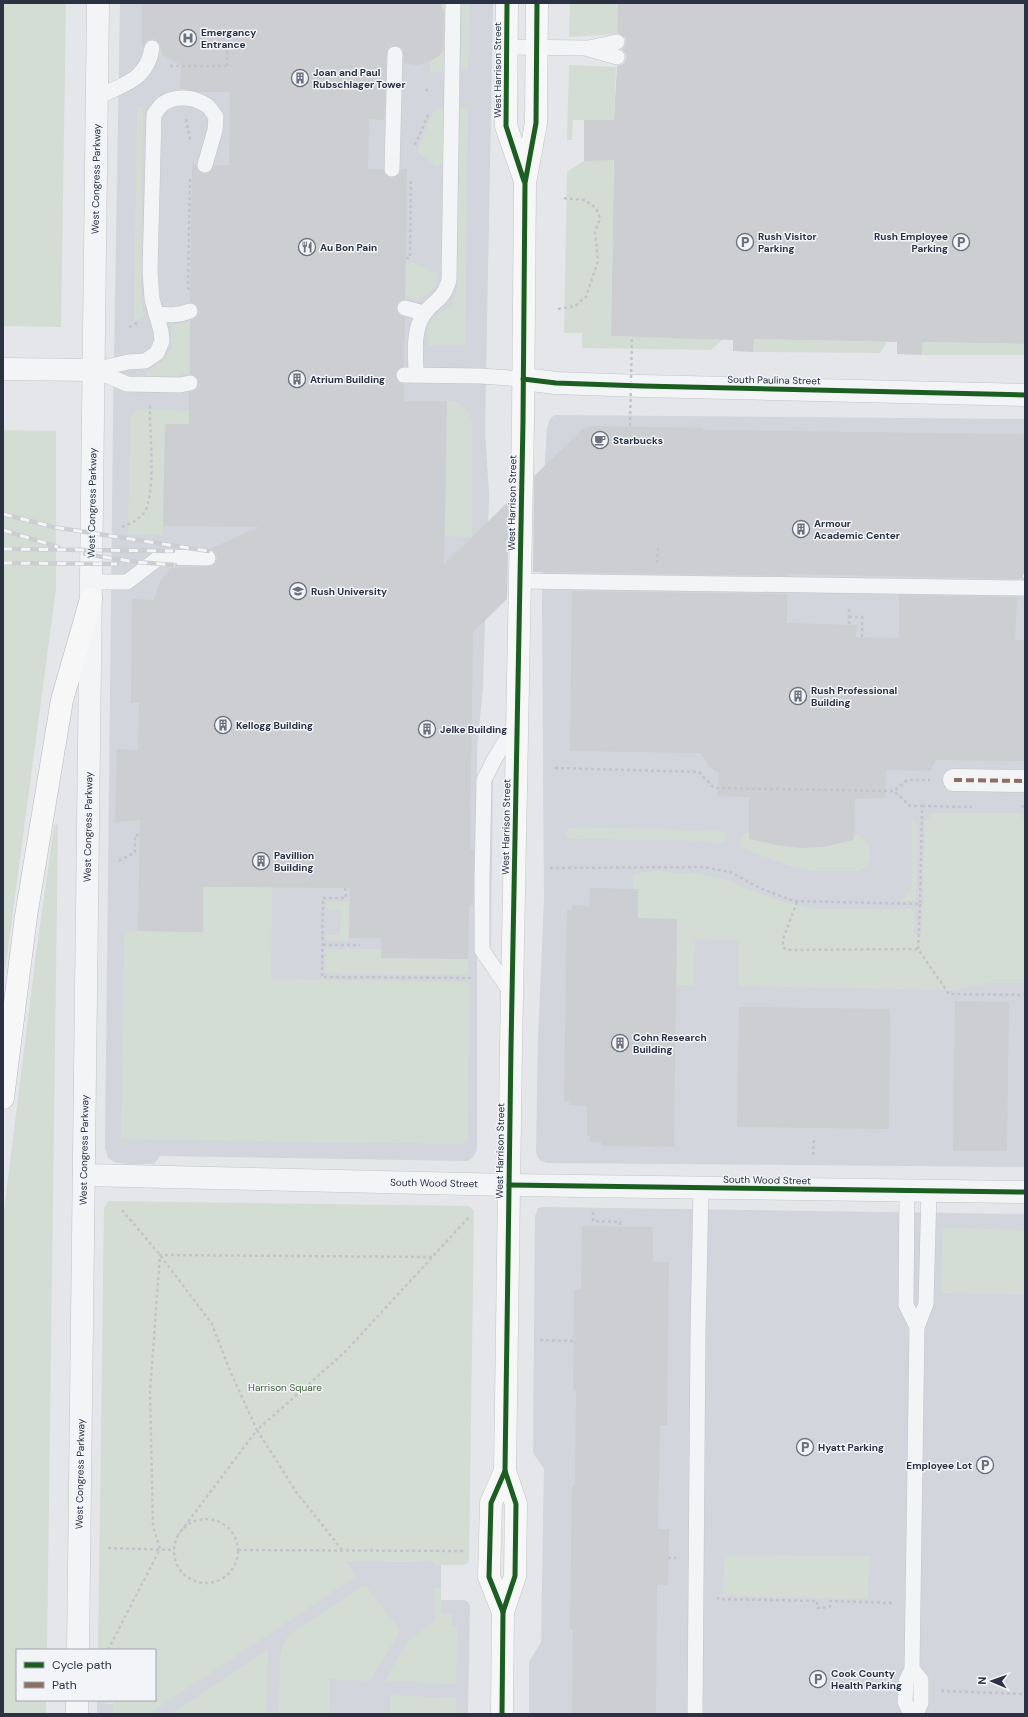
<svg xmlns="http://www.w3.org/2000/svg" width="1028" height="1717" viewBox="0 0 1028 1717" font-family="'DM Sans',sans-serif">
  <style>
    .built { fill: #d2d5dc }
    .green { fill: #d4ddd4 }
    .building { fill: #ccced1 }
    .lines { fill: none; stroke-linecap: round; stroke-linejoin: round }
    .service-casing { stroke: #c2c4c7; stroke-width: 16 }
    .pedestrian-casing { stroke: #c2c4c7; stroke-width: 23 }
    .minor-casing { stroke: #c2c4c7; stroke-width: 23 }
    .tertiary-casing { stroke: #c2c4c7; stroke-width: 23 }
    .secondary-casing { stroke: #c2c4c7; stroke-width: 23 }
    .motorway-casing { stroke: #b6b9be; stroke-width: 23 }
    .path { stroke: #c3c4c9; stroke-width: 2.5; stroke-dasharray: 3 3; stroke-linecap: butt }
    .service { stroke: #f3f4f6; stroke-width: 15 }
    .pedestrian { stroke: #f3f4f6; stroke-width: 22 }
    .minor { stroke: #f3f4f6; stroke-width: 22 }
    .tertiary { stroke: #f3f4f6; stroke-width: 22 }
    .secondary { stroke: #f7f7f7; stroke-width: 22 }
    .motorway { stroke: #f7f7f7; stroke-width: 22 }
    .rail-casing { stroke: #ccced1; stroke-width: 4.5 }
    .rail { stroke: #f2f4f8; stroke-width: 3; stroke-dasharray: 9; stroke-linecap: butt }
    .path-bridge { stroke: #c3c4c9; stroke-width: 2.5; stroke-dasharray: 3 3; stroke-linecap: butt }
    .quiet { stroke: #8d6e63; stroke-width: 4; stroke-dasharray: 8 4; stroke-linecap: butt }
    .cycleway-casing { stroke: #f2f4f8; stroke-width: 8 }
    .cycleway { stroke: #1b5e20; stroke-width: 5 }
    .labels { text-anchor: middle; dominant-baseline: central; stroke-width: 3; stroke-linejoin: round; paint-order: stroke }
    .poi-label { font-size: 10px; font-weight: bold; fill: #2a3243; stroke: #f2f4f8; text-anchor: start }
    .street-label { font-size: 10px; fill: #2a3243; stroke: #f2f4f8 }
    .park-label { font-size: 10px; fill: #3d5f37; stroke: #f2f4f8 }
  </style>
  <rect width="100%" height="100%" fill="#e4e6e9"/>
  <g class="built">
    <polygon points="120,3 493,3 485,431 489,494 483,688 477,747 477,779 493,779 491,947 477,947 477,1150 473,1157 467,1161 160,1156 154,1164 126,1164 114,1162 108,1158 105,1148 113,418"/>
    <polygon points="555,415 1025,419 1025,1167 547,1163 541,1161 538,1158 536,1152 538,1039 544,899 542,608 543,492 547,428 550,419"/>
    <polygon points="544,1207 1025,1214 1025,1714 529,1714 529,1662 541,1642 544,1469 533,1453 535,1216 538,1208"/>
    <polygon points="345,1561 434,1562 435,1565 441,1565 441,1600 464,1600 468,1602 470,1606 468,1714 97,1714 97,1703 112,1704 155,1700"/>
  </g>
  <g class="green">
    <polygon points="3,3 66,3 61,327 3,326"/>
    <polygon points="431,3 446,3 445,72 430,72"/>
    <polygon points="462,3 470,3 468,71 461,71"/>
    <polygon points="570,3 618,3 617,34 569,37"/>
    <polygon points="569,65 616,67 614,120 573,120 572,140 567,140"/>
    <polygon points="137,107 143,107 141,297 144,317 134,321"/>
    <polygon points="435,108 445,108 444,163 441,165 436,166 418,153 418,149"/>
    <polygon points="460,108 468,108 465,346 429,346 426,331 431,320 447,308 453,301 457,289"/>
    <polygon points="614,147 611,336 723,339 711,350 582,348 582,333 564,333 567,172 584,161"/>
    <path d="M398,263H414L436,273C440,288 430,294 418,300L411,298L401,292Z"/>
    <path d="M190,320L189,372L179,376H146L145,374C154,364 169,361 172,346C173,340 170,333 172,326Z"/>
    <polygon points="754,339 887,342 880,353 753,352"/>
    <polygon points="922,342 1025,344 1025,355 922,355"/>
    <path d="M447,401C463,403 468,408 472,423V537L445,536Z"/>
    <polygon points="139,410 189,411 189,424 165,424 163,535 128,534 130,420 134,412"/>
    <polygon points="3,430 56,431 56,589 3,986"/>
    <polygon points="930,813 1020,813 1025,822 1025,983 990,983 953,990 738,986 738,940 695,939 694,985 676,985 677,919 638,918 638,889 633,889 633,877 636,874 652,871 697,874 723,879 778,900 810,909 915,909 914,934 922,935 925,821 929,821"/>
    <polygon points="912,818 917,825 916,901 900,901 910,891 912,884"/>
    <polygon points="58,824 47,1650 17,1650 17,1700 46,1700 46,1714 3,1714 3,1218 36,954 54,826"/>
    <polygon points="575,827 717,831 724,832 726,837 724,841 719,843 680,840 570,839 567,837 566,833 569,828"/>
    <path d="M749,832L859,835L864,840L870,848V858L867,866L857,871H814L787,865L742,848C736,841 742,834 749,832Z"/>
    <polygon points="203,887 272,887 271,979 469,982 468,1139 463,1144 121,1139 124,931 203,932"/>
    <polygon points="327,902 349,902 348,941 326,940 326,935 340,935 341,910 326,909"/>
    <polygon points="326,949 381,949 381,958 468,959 467,975 325,973"/>
    <polygon points="109,1201 468,1206 474,1210 469,1562 464,1565 435,1565 434,1562 345,1561 356,1576 149,1714 113,1714 113,1703 97,1703 97,1700 155,1700 155,1650 98,1650 104,1209 106,1204"/>
    <polygon points="943,1228 1025,1230 1025,1294 943,1293 941,1286"/>
    <polygon points="724,1555 869,1556 868,1599 723,1596"/>
    <path d="M365,1585L400,1631L370,1681L330,1679L329,1714H279L280,1659C281,1648 284,1642 290,1634Z"/>
    <polygon points="435,1588 441,1588 441,1613 452,1615 452,1626 457,1627 456,1684 385,1681 408,1640 435,1621"/>
    <polygon points="268,1649 266,1714 172,1714"/>
    <polygon points="390,1695 456,1698 456,1714 390,1714"/>
  </g>
  <g class="building">
    <polygon points="142,3 440,3 444,11 443,51 439,56 426,63 416,65 404,63 403,50 399,46 391,46 387,50 384,120 369,119 368,169 383,169 387,176 392,178 399,174 401,169 407,169 405,299 399,301 396,306 398,314 405,317 404,366 397,370 395,375 399,382 404,384 404,401 447,401 444,564 509,501 507,599 473,632 470,849 474,849 473,906 469,906 468,959 381,958 382,938 349,938 350,888 203,887 203,932 138,931 140,820 115,822 117,749 138,750 139,703 131,703 132,599 154,600 160,581 170,568 212,566 216,562 217,558 216,553 210,549 259,527 163,526 165,424 189,424 189,392 196,390 199,386 197,377 190,374 190,321 197,317 199,312 196,304 190,302 192,165 196,165 198,171 202,174 207,174 212,171 214,165 229,165 230,92 199,92 180,89 181,65 162,55 160,45 155,39 146,41 142,48"/>
    <polygon points="618,3 1025,3 1025,344 922,342 922,355 897,354 897,342 754,339 753,352 733,351 733,340 611,336 614,160 584,161 584,120 614,120 617,66 623,64 626,59 626,54 622,50 625,45 626,40 623,36 617,33"/>
    <polygon points="592,426 703,428 703,430 1025,434 1025,575 1018,579 788,574 788,576 533,572 534,476 584,428"/>
    <polygon points="572,591 787,594 787,623 857,625 856,637 899,638 899,595 1017,597 1015,640 1025,640 1025,761 936,760 930,771 886,770 885,798 855,799 854,840 822,847 801,848 782,846 749,839 749,797 718,796 719,773 710,768 701,753 570,751"/>
    <polygon points="590,888 638,889 638,918 677,919 674,1147 601,1146 601,1142 590,1142 590,1136 587,1136 587,1106 569,1105 569,1101 564,1101 567,910 572,910 572,905 589,906"/>
    <polygon points="955,1001 1009,1002 1007,1151 953,1151"/>
    <polygon points="739,1007 890,1009 889,1129 737,1127"/>
    <polygon points="582,1226 653,1227 653,1262 669,1262 667,1425 660,1425 658,1529 669,1529 668,1585 657,1585 656,1714 572,1714 573,1629 570,1629 572,1486 575,1485 576,1390 573,1390 574,1290 581,1290"/>
  </g>
  <g class="lines">
    <g class="service-casing">
      <g id="service">
        <polyline points="506,47 585,48 617,57"/>
        <polyline points="588,48 617,42"/>
        <path d="M97,97C123,85 147,80 152,48"/>
        <polyline points="392,169 395,54"/>
        <polyline points="405,308 424,313"/>
        <path d="M156,314C168,315 178,316 190,311"/>
        <path d="M94,370L128,362L145,361L157,353L162,341L161,331L152,299L150,271L154,114C157,111 160,105 164,103C176,95 194,97 206,105C210,107 213,113 216,117L215,130L205,165"/>
        <polyline points="94,370 127,384 180,385 190,383"/>
        <polyline points="404,375 480,376 523,379"/>
        <path d="M416,375C416,356 412,331 424,314C434,299 442,303 449,280L453,3"/>
        <polyline points="520,581 1025,588"/>
        <polyline points="91,582 127,582 160,557 208,558"/>
        <polyline points="512,994 482,950 482,878 484,780 494,760 516,723"/>
        <polyline points="907,1190 906,1305 917,1327"/>
        <polyline points="912,1669 921,1680 921,1703 916,1714"/>
        <polyline points="695,1714 698,1332 701,1188"/>
        <polyline points="911,1714 905,1702 906,1682 912,1669 917,1327 926,1304 929,1191"/>
      </g>
    </g>
    <g class="pedestrian-casing">
      <polyline id="pedestrian" points="954,780 1025,781"/>
    </g>
    <g class="minor-casing">
      <g id="minor">
        <polyline points="3,369 94,370"/>
        <polyline points="523,379 556,383 642,386 1025,395"/>
      </g>
    </g>
    <g class="tertiary-casing">
      <g id="tertiary">
        <polyline points="84,1175 509,1185 1025,1192"/>
        <polyline points="78,1650 98,3"/>
        <polyline points="77,1714 77,1700"/>
      </g>
    </g>
    <g class="secondary-casing">
      <g id="secondary">
        <polyline points="507,3 506,126 525,181"/>
        <polyline points="503,1612 489,1577 491,1503 505,1471"/>
        <polyline points="502,1714 503,1612 515,1576 516,1504 505,1471 511,1047 523,422 525,183 536,123 537,3"/>
      </g>
    </g>
    <g class="motorway-casing">
      <polyline id="motorway" points="3,1098 26,916 62,700 91,599"/>
    </g>
    <g class="path">
      <polyline points="170,66 231,66"/>
      <polyline points="227,66 227,44"/>
      <polyline points="425,90 430,90"/>
      <polyline points="186,119 190,140"/>
      <polyline points="415,145 429,113"/>
      <polyline points="190,179 188,288 190,290"/>
      <polyline points="406,258 410,258 411,180"/>
      <polyline points="558,309 575,306 586,297 598,261 595,232 600,218 596,208 585,200 561,198"/>
      <polyline points="129,327 137,323"/>
      <path d="M122,527C130,524 138,520 143,514C157,499 149,427 150,405"/>
      <polyline points="657,563 658,547"/>
      <polyline points="849,617 862,617 862,637"/>
      <polyline points="849,624 849,607"/>
      <polyline points="555,768 699,772 714,788 894,791 907,780 930,780"/>
      <polyline points="1022,805 1025,811"/>
      <polyline points="922,806 972,807"/>
      <polyline points="119,861 135,852 135,835 139,835"/>
      <polyline points="550,868 703,867 730,872 762,889 794,901 920,904 922,806 910,806 894,791"/>
      <polyline points="345,888 346,898 323,898 322,977 474,978"/>
      <polyline points="797,902 783,939 783,947 787,950 918,949"/>
      <polyline points="920,904 918,949 949,994 1025,995"/>
      <polyline points="323,945 360,945"/>
      <polyline points="813,1155 814,1137"/>
      <polyline points="122,1210 160,1255 212,1324 230,1371 257,1430 178,1535"/>
      <polyline points="593,1212 593,1221 620,1222 620,1226"/>
      <polyline points="540,1340 573,1341"/>
      <circle cx="206" cy="1551" r="32"/>
      <polyline points="108,1548 174,1550"/>
      <polyline points="238,1550 465,1551"/>
      <polyline points="342,1550 297,1493 257,1430 345,1352 469,1217"/>
      <polyline points="668,1558 676,1558"/>
      <polyline points="718,1597 718,1599 817,1601 817,1608 830,1607 830,1601 893,1603"/>
      <polyline points="108,1650 160,1549 153,1526 150,1392 160,1255 433,1257"/>
      <polyline points="941,1691 1025,1694"/>
    </g>
    <use href="#service" class="service"/>
    <use href="#pedestrian" class="pedestrian"/>
    <use href="#minor" class="minor"/>
    <use href="#tertiary" class="tertiary"/>
    <use href="#secondary" class="secondary"/>
    <use href="#motorway" class="motorway"/>
    <g class="rail-casing">
      <g id="rail">
        <polyline points="3,514 53,527 208,551"/>
        <polyline points="3,530 58,547"/>
        <polyline points="3,549 173,551"/>
        <polyline points="85,554 136,562 175,565"/>
        <polyline points="3,563 117,564"/>
        <polyline points="1023,576 1025,576"/>
      </g>
    </g>
    <use href="#rail" class="rail"/>
    <polyline class="path-bridge" points="630,426 632,337"/>
    <polyline class="quiet" points="954,780 1025,781"/>
    <g class="cycleway-casing">
      <g id="cycleway">
        <polyline points="507,3 506,126 524,181"/>
        <polyline points="523,379 556,383 642,386 1025,395"/>
        <polyline points="509,1185 1025,1192"/>
        <polyline points="503,1612 489,1577 491,1503 505,1471"/>
        <polyline points="502,1714 503,1612 515,1576 516,1504 505,1471 511,1047 523,422 525,183 536,123 537,3"/>
      </g>
    </g>
    <use href="#cycleway" class="cycleway"/>
  </g>
  <defs>
    <g id="hospital-ring" transform="scale(0.9)"><circle r="9.5" fill="#f2f4f8" stroke="#6b717d" stroke-width="1.5"/><path d="M-5-5h3v3.5h4V-5h3V5h-3V1.5h-4V5h-3Z" fill="#6b717d"/></g>
    <g id="building-ring" transform="scale(0.9)"><circle r="9.5" fill="#f2f4f8" stroke="#6b717d" stroke-width="1.5"/><path d="M-4-6H4V6H1V3H-1V6H-4ZM-2.5-4.3h1.7v1.8h-1.7ZM.8-4.3h1.7v1.8H.8ZM-2.5-1h1.7V.8h-1.7ZM.8-1h1.7V.8H.8Z" fill="#6b717d"/></g>
    <g id="parking-ring" transform="scale(0.9)"><circle r="9.5" fill="#f2f4f8" stroke="#6b717d" stroke-width="1.5"/><path d="M-3.5-5.5H1a3.5 3.5 0 0 1 0 7H-1V5.5H-3.5ZM-1-3.4V-.6H.8a1.4 1.4 0 0 0 0-2.8Z" fill="#6b717d"/></g>
    <g id="restaurant-ring" transform="scale(0.9)"><circle r="9.5" fill="#f2f4f8" stroke="#6b717d" stroke-width="1.5"/><path d="M-5-6h1v4h1v-4h1v4h1v-4h1v5L-1.5 .5V6h-2V.5L-5-1ZM5-6V6H3V1.5H1.5Q1.5-4 5-6Z" fill="#6b717d"/></g>
    <g id="cafe-ring" transform="scale(0.9)"><circle r="9.5" fill="#f2f4f8" stroke="#6b717d" stroke-width="1.5"/><path d="M-5.5-4.5H6V0H3Q3 3.5 0 3.5H-2.5Q-5.5 3.5-5.5 0ZM3-3.2v2h1.7v-2ZM-6 4.5H4V6H-6Z" fill="#6b717d"/></g>
    <g id="university-ring" transform="scale(0.9)"><circle r="9.5" fill="#f2f4f8" stroke="#6b717d" stroke-width="1.5"/><path d="M0-5L7-2L0 1L-7-2ZM-4 1L0 2.5L4 1V4Q0 6-4 4Z" fill="#6b717d"/></g>
  </defs>
  <g fill-rule="evenodd">
    <use href="#hospital-ring" x="188" y="38"/>
    <use href="#building-ring" x="300" y="78"/>
    <use href="#parking-ring" x="745" y="242"/>
    <use href="#parking-ring" x="961" y="242"/>
    <use href="#restaurant-ring" x="307" y="247"/>
    <use href="#building-ring" x="297" y="379"/>
    <use href="#cafe-ring" x="600" y="440"/>
    <use href="#building-ring" x="801" y="529"/>
    <use href="#university-ring" x="298" y="591"/>
    <use href="#building-ring" x="798" y="696"/>
    <use href="#building-ring" x="223" y="725"/>
    <use href="#building-ring" x="427" y="729"/>
    <use href="#building-ring" x="261" y="861"/>
    <use href="#building-ring" x="620" y="1043"/>
    <use href="#parking-ring" x="805" y="1447"/>
    <use href="#parking-ring" x="985" y="1465"/>
    <use href="#parking-ring" x="818" y="1679"/>
  </g>
  <g class="labels">
    <g class="poi-label">
      <text x="201" y="32">Emergancy<tspan x="201" dy="12">Entrance</tspan></text>
      <text x="313" y="72">Joan and Paul<tspan x="313" dy="12">Rubschlager Tower</tspan></text>
      <text x="758" y="236">Rush Visitor<tspan x="758" dy="12">Parking</tspan></text>
      <text x="948" y="236" text-anchor="end">Rush Employee<tspan x="948" dy="12">Parking</tspan></text>
      <text x="320" y="247">Au Bon Pain</text>
      <text x="310" y="379">Atrium Building</text>
      <text x="613" y="440">Starbucks</text>
      <text x="814" y="523">Armour<tspan x="814" dy="12">Academic Center</tspan></text>
      <text x="311" y="591">Rush University</text>
      <text x="811" y="690">Rush Professional<tspan x="811" dy="12">Building</tspan></text>
      <text x="236" y="725">Kellogg Building</text>
      <text x="440" y="729">Jelke Building</text>
      <text x="274" y="855">Pavillion<tspan x="274" dy="12">Building</tspan></text>
      <text x="633" y="1037">Cohn Research<tspan x="633" dy="12">Building</tspan></text>
      <text x="818" y="1447">Hyatt Parking</text>
      <text x="972" y="1465" text-anchor="end">Employee Lot</text>
      <text x="831" y="1673">Cook County<tspan x="831" dy="12">Health Parking</tspan></text>
    </g>
    <g class="street-label">
      <text transform="translate(497 70) rotate(-90)">West Harrison Street</text>
      <text transform="translate(96 179) rotate(-89)">West Congress Parkway</text>
      <text transform="translate(774 380) rotate(1)">South Paulina Street</text>
      <text transform="translate(92 503) rotate(-89)">West Congress Parkway</text>
      <text transform="translate(512 503) rotate(-89)">West Harrison Street</text>
      <text transform="translate(88 827) rotate(-89)">West Congress Parkway</text>
      <text transform="translate(506 827) rotate(-89)">West Harrison Street</text>
      <text transform="translate(84 1150) rotate(-89)">West Congress Parkway</text>
      <text transform="translate(500 1151) rotate(-89)">West Harrison Street</text>
      <text transform="translate(767 1180) rotate(1)">South Wood Street</text>
      <text transform="translate(434 1183) rotate(1)">South Wood Street</text>
      <text transform="translate(80 1474) rotate(-89)">West Congress Parkway</text>
    </g>
    <g class="park-label">
      <text x="285" y="1387">Harrison Square</text>
    </g>
  </g>
  <rect width="1028" height="1717" fill="none" stroke="#2a3243" stroke-width="8"/>
  <rect x="16" y="1649" width="140" height="52" fill="#f2f4f8" stroke="#a2a6b0"/>
  <rect x="24" y="1662" width="20" height="6" fill="#1b5e20" stroke="#a2a6b0"/>
  <text x="52" y="1669" font-size="12" fill="#2a3243">Cycle path</text>
  <rect x="24" y="1682" width="20" height="6" fill="#8d6e63" stroke="#a2a6b0"/>
  <text x="52" y="1689" font-size="12" fill="#2a3243">Path</text>
  <g transform="translate(992 1681) rotate(272)" stroke="#f2f4f8" stroke-width="3" paint-order="stroke">
  <path d="M0-3L7 15L0 10L-7 15Z" fill="#2a3243"/>
  <text y="-6" font-size="11" font-weight="bold" text-anchor="middle" fill="#2a3243">N</text>
  </g>
</svg>
